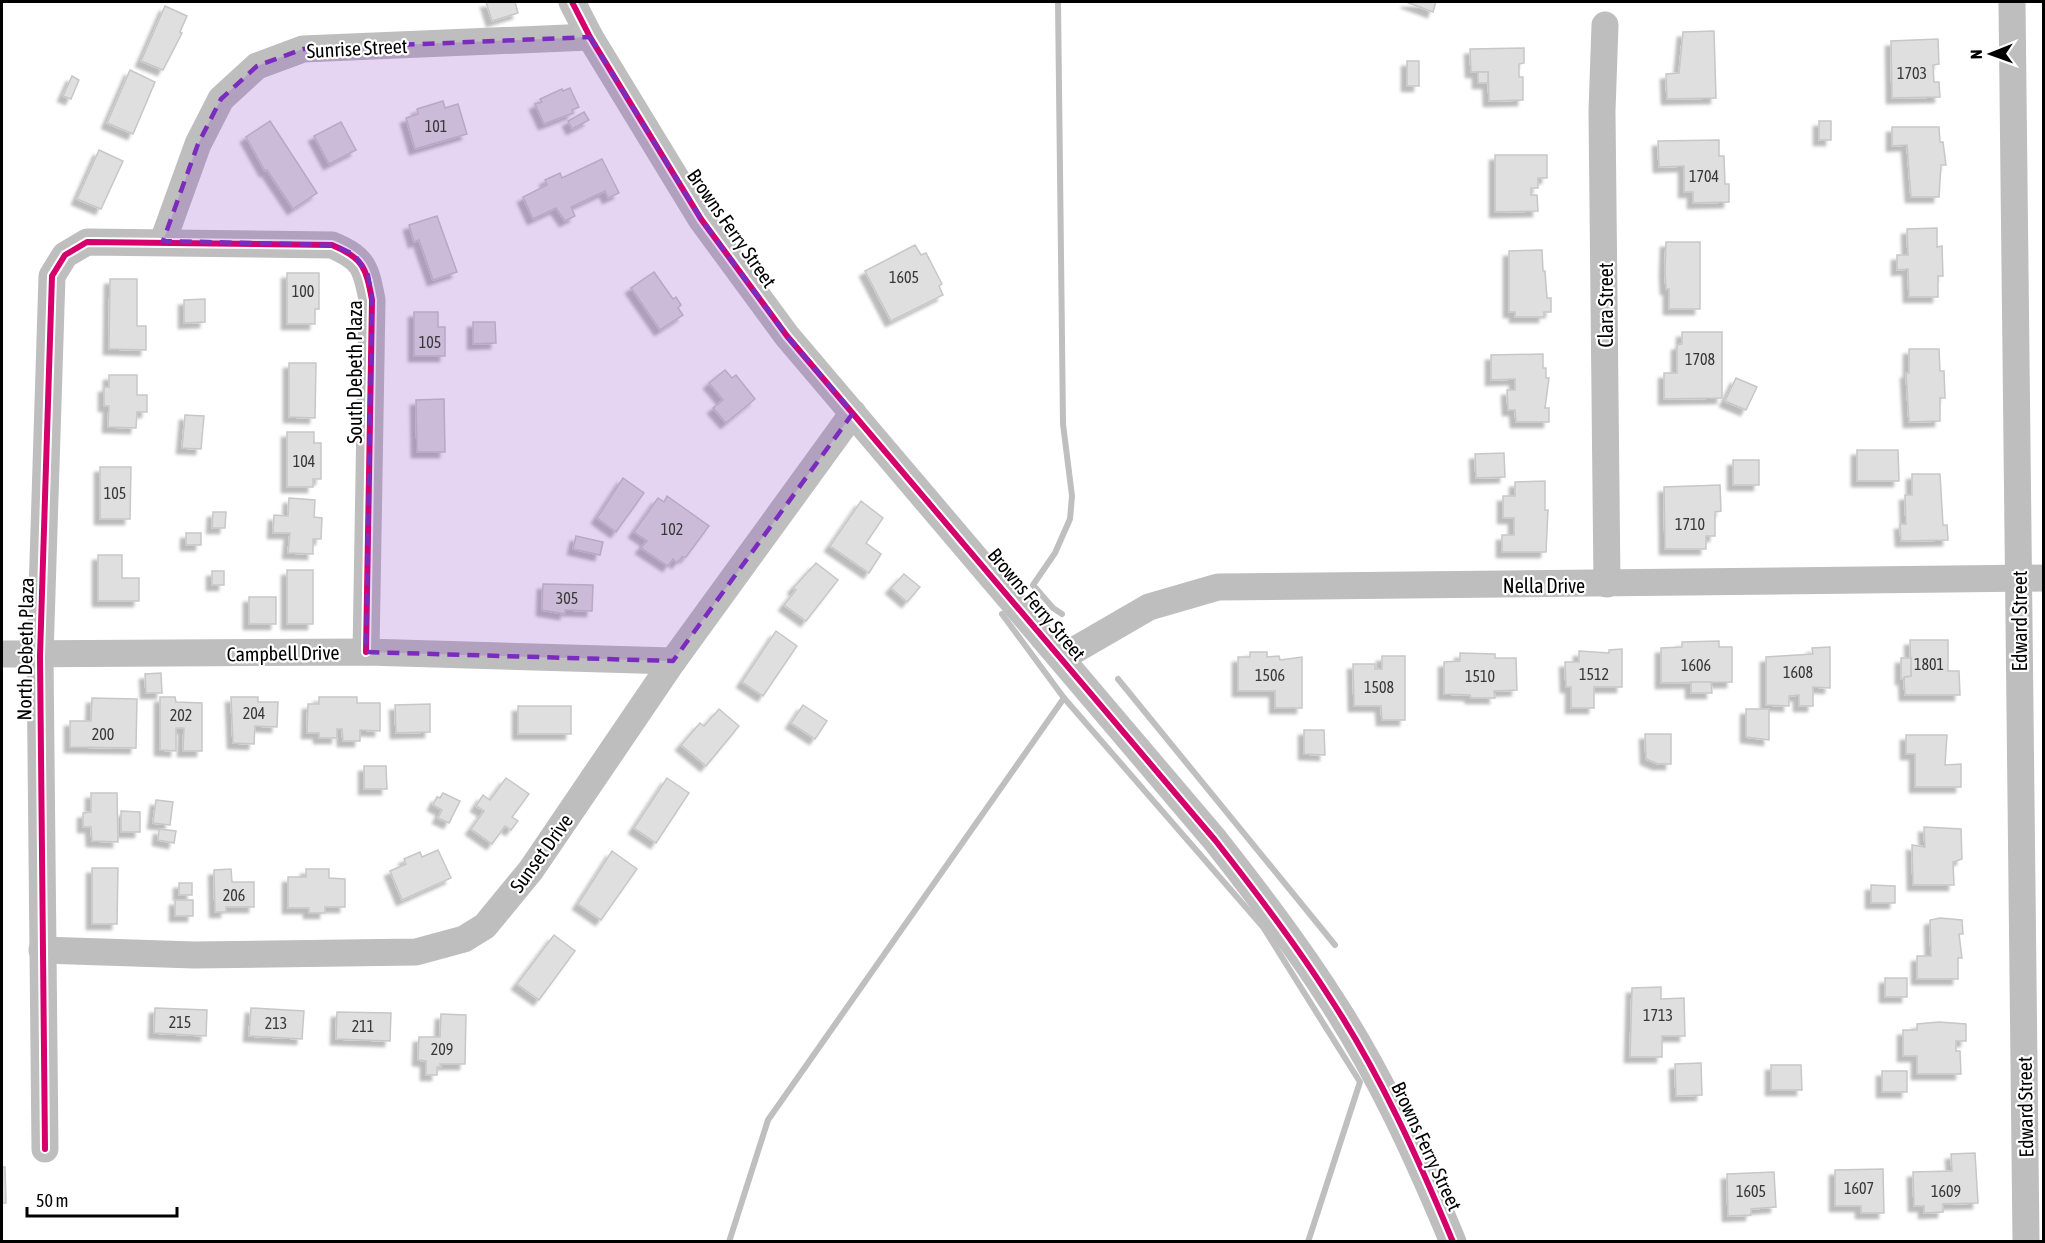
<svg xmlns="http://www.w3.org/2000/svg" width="2045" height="1243" viewBox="0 0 2045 1243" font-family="'Asap Condensed',sans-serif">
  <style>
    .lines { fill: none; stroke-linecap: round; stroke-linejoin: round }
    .stream { stroke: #bfbfbf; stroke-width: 6 }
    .building { fill: #dfdfdf; stroke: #c7c7c7; stroke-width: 1.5; filter: url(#shadow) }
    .minor { stroke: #bebebe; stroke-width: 27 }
    .cycleway-casing { stroke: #fff; stroke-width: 10 }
    .cycleway { stroke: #d6006c; stroke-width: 6 }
    .marked { fill: #7b2cbf; fill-opacity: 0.2; stroke: #7b2cbf; stroke-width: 4.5; stroke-dasharray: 12 8; stroke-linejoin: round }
    .labels { text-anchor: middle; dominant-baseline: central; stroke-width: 4.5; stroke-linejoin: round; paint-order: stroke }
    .number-label { font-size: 16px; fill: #383838 }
    .street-label { font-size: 20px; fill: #000; stroke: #fff }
  </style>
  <defs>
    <filter id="shadow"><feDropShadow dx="-5.5" dy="5.5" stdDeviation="1.5" flood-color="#0004"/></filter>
  </defs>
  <rect width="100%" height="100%" fill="#fff"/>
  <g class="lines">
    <g class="stream">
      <polyline points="1058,2 1063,424 1072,496 1070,519 1055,553 1033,585 1053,608 1062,614"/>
      <polyline points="1118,679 1335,945"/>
      <polyline points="1064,698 1263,927 1360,1082 1308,1242"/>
      <polyline points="729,1242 768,1120 1064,698 1002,614"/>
    </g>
  </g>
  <g class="building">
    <polygon points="486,2 515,2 518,13 492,21"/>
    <polygon points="1406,2 1436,2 1433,12"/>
    <polygon points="165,6 187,16 180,32 182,33 163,70 141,61"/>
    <polygon points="1714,31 1716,98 1667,99 1666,74 1679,73 1683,32"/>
    <polygon points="1938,39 1939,64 1933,65 1934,82 1939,82 1940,97 1892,98 1891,41"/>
    <polygon points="1524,48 1524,63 1519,64 1519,77 1523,77 1523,100 1489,101 1488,72 1471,72 1470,49"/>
    <rect x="1407" y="61" width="12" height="25"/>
    <polygon points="130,70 155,82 133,134 107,123"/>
    <rect x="1478" y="72" width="10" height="11"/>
    <polygon points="72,76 79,80 71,99 63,96"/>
    <polygon points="570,88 579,107 572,110 573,113 544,124 535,104 542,102 540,99 562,89 563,91"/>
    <polygon points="443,101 445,108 458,104 467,134 415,149 406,118 418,114 417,109"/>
    <polygon points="584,112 589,120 572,129 568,121"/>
    <polygon points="270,121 317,193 293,209 267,170 265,171 246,137"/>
    <rect x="1819" y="121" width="12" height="19"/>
    <polygon points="341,122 356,150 329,164 314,136"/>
    <polygon points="1892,127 1939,127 1940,142 1943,142 1946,165 1941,165 1939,197 1911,197 1907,145 1892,146"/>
    <polygon points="1719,140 1719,156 1724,156 1725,184 1729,184 1729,202 1693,203 1693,192 1684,192 1684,166 1659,167 1658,141"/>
    <polygon points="99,150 123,161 101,209 77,199"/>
    <polygon points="1495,155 1547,155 1547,178 1538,178 1538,188 1531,188 1531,195 1537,195 1538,211 1495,212"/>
    <polygon points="602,159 619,193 608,198 605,191 571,207 575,216 565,221 556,208 533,219 523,197 547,185 545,180 560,173 562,178"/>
    <polygon points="437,216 457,272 433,280 419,240 414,242 409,225"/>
    <polygon points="1937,228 1937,247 1942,246 1943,276 1938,276 1938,297 1909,297 1908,269 1897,270 1897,255 1908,255 1907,229"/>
    <polygon points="1666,242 1700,242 1700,309 1669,309 1669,289 1666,289 1665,272"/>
    <polygon points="915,245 921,255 926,253 942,284 939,286 943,295 891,321 865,271"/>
    <polygon points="1542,250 1543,271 1545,271 1547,298 1551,298 1551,312 1544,312 1544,317 1515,317 1515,312 1509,312 1509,251"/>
    <polygon points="654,272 673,299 676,297 681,305 678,308 683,315 660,330 631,288"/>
    <polygon points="287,273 319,273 319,309 315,309 315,324 287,324"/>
    <polygon points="110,279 137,279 137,326 146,326 146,350 109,349"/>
    <polygon points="205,299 205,322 184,323 184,300"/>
    <polygon points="414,312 438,312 438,327 445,327 445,356 414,356"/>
    <polygon points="473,322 495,322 496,343 473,344"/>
    <polygon points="1682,332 1722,332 1722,398 1664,399 1664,373 1677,373 1677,345 1682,344"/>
    <polygon points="1909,349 1939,349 1940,371 1944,371 1945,398 1940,398 1940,421 1909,422 1906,373 1909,373"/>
    <polygon points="1543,354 1543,368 1546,368 1546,378 1549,378 1545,408 1549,408 1549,422 1516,422 1515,410 1508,410 1507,390 1515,390 1515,379 1491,380 1491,355"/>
    <polygon points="289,363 316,363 315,418 289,417"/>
    <polygon points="725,370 732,378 736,375 755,399 726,423 713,408 723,400 709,383"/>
    <polygon points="109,375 137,375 137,395 147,395 147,412 137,412 136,428 108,427 109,406 104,406 104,387 109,387"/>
    <polygon points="1736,378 1757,387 1746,410 1725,401"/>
    <polygon points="444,399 445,452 417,452 416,400"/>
    <polygon points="185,415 204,416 201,449 182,448"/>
    <polygon points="287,432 314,432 314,443 321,443 321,479 313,479 313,487 287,487"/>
    <polygon points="1857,450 1898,450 1899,481 1857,481"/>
    <polygon points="1504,453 1505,477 1476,478 1475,454"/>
    <rect x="1733" y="460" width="26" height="25"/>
    <polygon points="100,467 131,467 130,519 100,519"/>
    <polygon points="1912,474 1940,474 1943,525 1947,525 1948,540 1901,541 1900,524 1906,524 1905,495 1912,495"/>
    <polygon points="623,478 644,493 616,532 597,518"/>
    <polygon points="1545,481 1545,510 1548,510 1546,552 1502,552 1502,535 1514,535 1514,518 1503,518 1503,496 1515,496 1515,482"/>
    <polygon points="1720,485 1721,511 1715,512 1715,536 1706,536 1706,549 1665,549 1664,487"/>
    <polygon points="667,496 709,526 686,557 682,557 677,563 673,559 668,566 641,548 647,541 634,532 658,498 664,502"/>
    <polygon points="289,498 315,500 314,517 322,518 321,539 313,539 313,554 288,553 290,533 273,533 274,515 288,516"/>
    <polygon points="861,501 883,518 866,543 881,554 869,573 830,546"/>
    <polygon points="213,512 226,512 225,528 212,528"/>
    <rect x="186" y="533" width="15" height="12"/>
    <polygon points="576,536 603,542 600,555 573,549"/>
    <polygon points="98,555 122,555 122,578 139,578 139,601 98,601"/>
    <polygon points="816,563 838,580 806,621 784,605 796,590 793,588"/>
    <rect x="287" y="570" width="26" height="54"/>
    <rect x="212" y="571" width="12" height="14"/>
    <polygon points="904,574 920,587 907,602 891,588"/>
    <polygon points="543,584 593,585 592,611 565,610 565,614 542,610"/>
    <rect x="249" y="597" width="27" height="27"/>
    <polygon points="776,631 797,646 763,696 742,682"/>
    <polygon points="1910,640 1948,640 1948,671 1959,671 1960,695 1905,695 1904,677 1911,676"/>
    <polygon points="1719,641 1719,647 1732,647 1732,682 1661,683 1661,648 1682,647 1682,642"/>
    <polygon points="1830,647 1830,688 1813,687 1813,706 1799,706 1799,695 1789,696 1789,706 1766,705 1766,657 1813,654 1812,648"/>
    <polygon points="1622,649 1622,687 1594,687 1594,708 1571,708 1571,687 1566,687 1565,662 1579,662 1579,651 1609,653 1609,650"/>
    <polygon points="1250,652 1267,652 1267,657 1279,656 1280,660 1302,657 1302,708 1275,708 1275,691 1238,691 1238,657 1250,657"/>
    <polygon points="1460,653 1495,654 1495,658 1516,658 1517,690 1494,691 1495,698 1471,698 1470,695 1444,694 1444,662 1460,661"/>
    <polygon points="1382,656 1405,656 1405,720 1382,720 1381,706 1354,706 1353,664 1375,664 1375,669 1382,669"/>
    <polygon points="1901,658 1911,658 1911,676 1904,677 1904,679 1901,679"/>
    <polygon points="161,673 162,693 146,693 145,674"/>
    <polygon points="1691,682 1711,682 1712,693 1691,693"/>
    <polygon points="160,697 175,697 176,702 202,703 202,751 183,751 184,728 176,728 176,751 160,750"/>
    <polygon points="231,697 258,697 258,702 278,702 277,727 255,726 254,744 233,743"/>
    <polygon points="319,697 357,697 357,703 380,703 380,731 360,730 360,741 343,741 342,729 337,729 337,738 319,738 319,733 307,733 308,704 319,704"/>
    <polygon points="92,698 137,699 136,748 70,747 70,721 91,721"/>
    <polygon points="430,704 430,732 396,733 395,705"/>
    <polygon points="803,705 827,721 815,739 791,723"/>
    <rect x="518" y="706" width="53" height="28"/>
    <polygon points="719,709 739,726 706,766 681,745 700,723 704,726"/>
    <polygon points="1746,709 1769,709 1769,740 1746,737"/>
    <polygon points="1304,730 1324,730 1325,755 1304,754"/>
    <polygon points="1645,734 1671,734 1671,764 1658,764 1646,759"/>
    <polygon points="1906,735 1947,735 1945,765 1961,764 1961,787 1915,787 1915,754 1906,754"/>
    <polygon points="364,766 386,766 387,789 364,789"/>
    <polygon points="506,778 529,794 512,817 518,821 511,830 505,826 492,844 471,829 484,811 476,806 483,795 490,800"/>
    <polygon points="667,778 689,793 656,843 634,828"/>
    <polygon points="91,793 117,793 118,842 92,841 91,827 83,827 83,813 91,812"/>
    <polygon points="443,793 460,801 449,823 438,818 442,810 433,805 437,797 440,798"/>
    <polygon points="156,800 173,802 170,825 153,823"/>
    <polygon points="121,811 140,812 140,832 121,832"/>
    <polygon points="1924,827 1961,829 1962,859 1953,862 1954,885 1913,885 1912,845 1925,847"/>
    <polygon points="159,829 176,831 174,843 158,840"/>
    <polygon points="438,850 451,878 402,900 390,871 406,864 404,859 420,852 422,857"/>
    <polygon points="612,851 637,869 601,920 578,904"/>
    <polygon points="92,868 118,868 117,924 92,924"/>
    <polygon points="231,869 232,882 254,882 254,907 226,907 226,912 215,912 214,870"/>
    <polygon points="306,869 329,869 329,878 345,879 345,907 325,907 325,913 309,913 309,908 288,908 288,877 306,877"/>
    <rect x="179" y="883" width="13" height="12"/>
    <polygon points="1871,885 1895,886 1895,903 1871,903"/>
    <rect x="175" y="900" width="18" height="16"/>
    <polygon points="1940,918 1962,920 1963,934 1959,934 1962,958 1958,958 1958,979 1917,979 1917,956 1931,956 1930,920"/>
    <polygon points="554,935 575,951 539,1000 517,984"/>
    <rect x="1885" y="978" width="22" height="19"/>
    <polygon points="1661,987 1661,999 1684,998 1685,1036 1662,1036 1662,1057 1630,1057 1632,988"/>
    <polygon points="155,1008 207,1010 206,1036 154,1033"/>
    <polygon points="251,1008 304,1011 302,1039 249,1036"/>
    <polygon points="337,1012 391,1013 390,1041 336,1039"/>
    <polygon points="441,1014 466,1015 465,1064 440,1064 441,1067 437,1067 437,1075 426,1075 426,1061 418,1060 419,1037 440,1037"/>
    <polygon points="1939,1022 1966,1024 1966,1041 1956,1041 1956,1051 1960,1051 1961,1074 1917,1074 1917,1056 1903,1056 1903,1030 1917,1030 1917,1024"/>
    <polygon points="1701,1063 1702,1095 1676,1096 1675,1064"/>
    <polygon points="1771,1065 1801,1065 1802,1090 1771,1090"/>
    <rect x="1882" y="1071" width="25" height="21"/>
    <polygon points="1975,1153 1978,1203 1943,1204 1943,1212 1924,1213 1924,1206 1914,1206 1913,1172 1952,1171 1951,1154"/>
    <polygon points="2,1167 5,1167 6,1203 2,1203"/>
    <polygon points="1883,1169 1884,1213 1861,1213 1861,1206 1835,1206 1835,1170"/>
    <polygon points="1774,1172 1776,1207 1751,1209 1751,1215 1728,1216 1727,1174"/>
  </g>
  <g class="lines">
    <g class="minor">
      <path d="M572,2L590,37L701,219L787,336L1215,840C1256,892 1295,943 1330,998C1380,1074 1418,1158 1453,1242"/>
      <polyline points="2012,2 2026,1242"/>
      <polyline points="1605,25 1602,111 1607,584"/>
      <polyline points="163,241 198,144 221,99 257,66 303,49 590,37"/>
      <polyline points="2,654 366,652 673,661"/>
      <polyline points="1061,658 1149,607 1218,587 2044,578"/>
      <polyline points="42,950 194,955 416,952 464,939 485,926 531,870 673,661 853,413"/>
      <path d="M45,1149L40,656L52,276L65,255L87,242L332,245C363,258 366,267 372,300L366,652"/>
    </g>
    <g class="cycleway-casing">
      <g id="cycleway">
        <path d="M572,2L590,37L701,219L787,336L1215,840C1256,892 1295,943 1330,998C1380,1074 1418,1158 1453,1242"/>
        <path d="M45,1149L40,656L52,276L65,255L87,242L332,245C363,258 366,267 372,300L366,652"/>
      </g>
    </g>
    <use href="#cycleway" class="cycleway"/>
  </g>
  <path class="marked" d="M590,37L701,219L787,336L853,413L673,661L366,652L372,300L368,275L354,254L332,245L163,241L198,144L221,99L257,66L303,49Z"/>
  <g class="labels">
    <g class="number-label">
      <text x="1912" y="73">1703</text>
      <text x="436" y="126">101</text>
      <text x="1704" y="176">1704</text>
      <text x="904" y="277">1605</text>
      <text x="303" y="291">100</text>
      <text x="430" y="342">105</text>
      <text x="1700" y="359">1708</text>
      <text x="304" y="461">104</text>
      <text x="115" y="493">105</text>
      <text x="1690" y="524">1710</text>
      <text x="672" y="529">102</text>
      <text x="567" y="598">305</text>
      <text x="1929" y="664">1801</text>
      <text x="1696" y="665">1606</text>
      <text x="1798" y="672">1608</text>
      <text x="1594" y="674">1512</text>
      <text x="1270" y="675">1506</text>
      <text x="1480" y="676">1510</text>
      <text x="1379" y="687">1508</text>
      <text x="254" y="713">204</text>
      <text x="181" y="715">202</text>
      <text x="103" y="734">200</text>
      <text x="234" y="895">206</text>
      <text x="1658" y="1015">1713</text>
      <text x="180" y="1022">215</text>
      <text x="276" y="1023">213</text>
      <text x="363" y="1026">211</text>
      <text x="442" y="1049">209</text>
      <text x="1859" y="1188">1607</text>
      <text x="1751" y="1191">1605</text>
      <text x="1946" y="1191">1609</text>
    </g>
    <g class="street-label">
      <text transform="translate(357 48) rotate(-3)">Sunrise Street</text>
      <text transform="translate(732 228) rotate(55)">Browns Ferry Street</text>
      <text transform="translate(1605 305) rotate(-90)">Clara Street</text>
      <text transform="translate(354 372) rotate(-90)">South Debeth Plaza</text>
      <text x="1544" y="585">Nella Drive</text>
      <text transform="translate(1037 604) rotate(50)">Browns Ferry Street</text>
      <text transform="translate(2019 621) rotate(-90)">Edward Street</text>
      <text transform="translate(25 649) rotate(-89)">North Debeth Plaza</text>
      <text transform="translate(283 653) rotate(-1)">Campbell Drive</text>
      <text transform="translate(541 853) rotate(-54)">Sunset Drive</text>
      <text transform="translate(2025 1107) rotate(-91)">Edward Street</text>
      <text transform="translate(1427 1146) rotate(65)">Browns Ferry Street</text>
    </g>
  </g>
  <rect width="2045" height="1243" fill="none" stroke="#000000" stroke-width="6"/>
  <g transform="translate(1991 54) rotate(269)" stroke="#ffffff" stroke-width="4.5" paint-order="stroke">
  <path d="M0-4.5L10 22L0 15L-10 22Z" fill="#000000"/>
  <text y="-9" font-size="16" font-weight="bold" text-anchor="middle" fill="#000000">N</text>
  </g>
  <path d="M27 1207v9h150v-9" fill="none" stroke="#000000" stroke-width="3"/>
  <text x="36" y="1207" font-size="18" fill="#000000" stroke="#ffffff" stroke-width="4.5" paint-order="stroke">50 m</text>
</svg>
